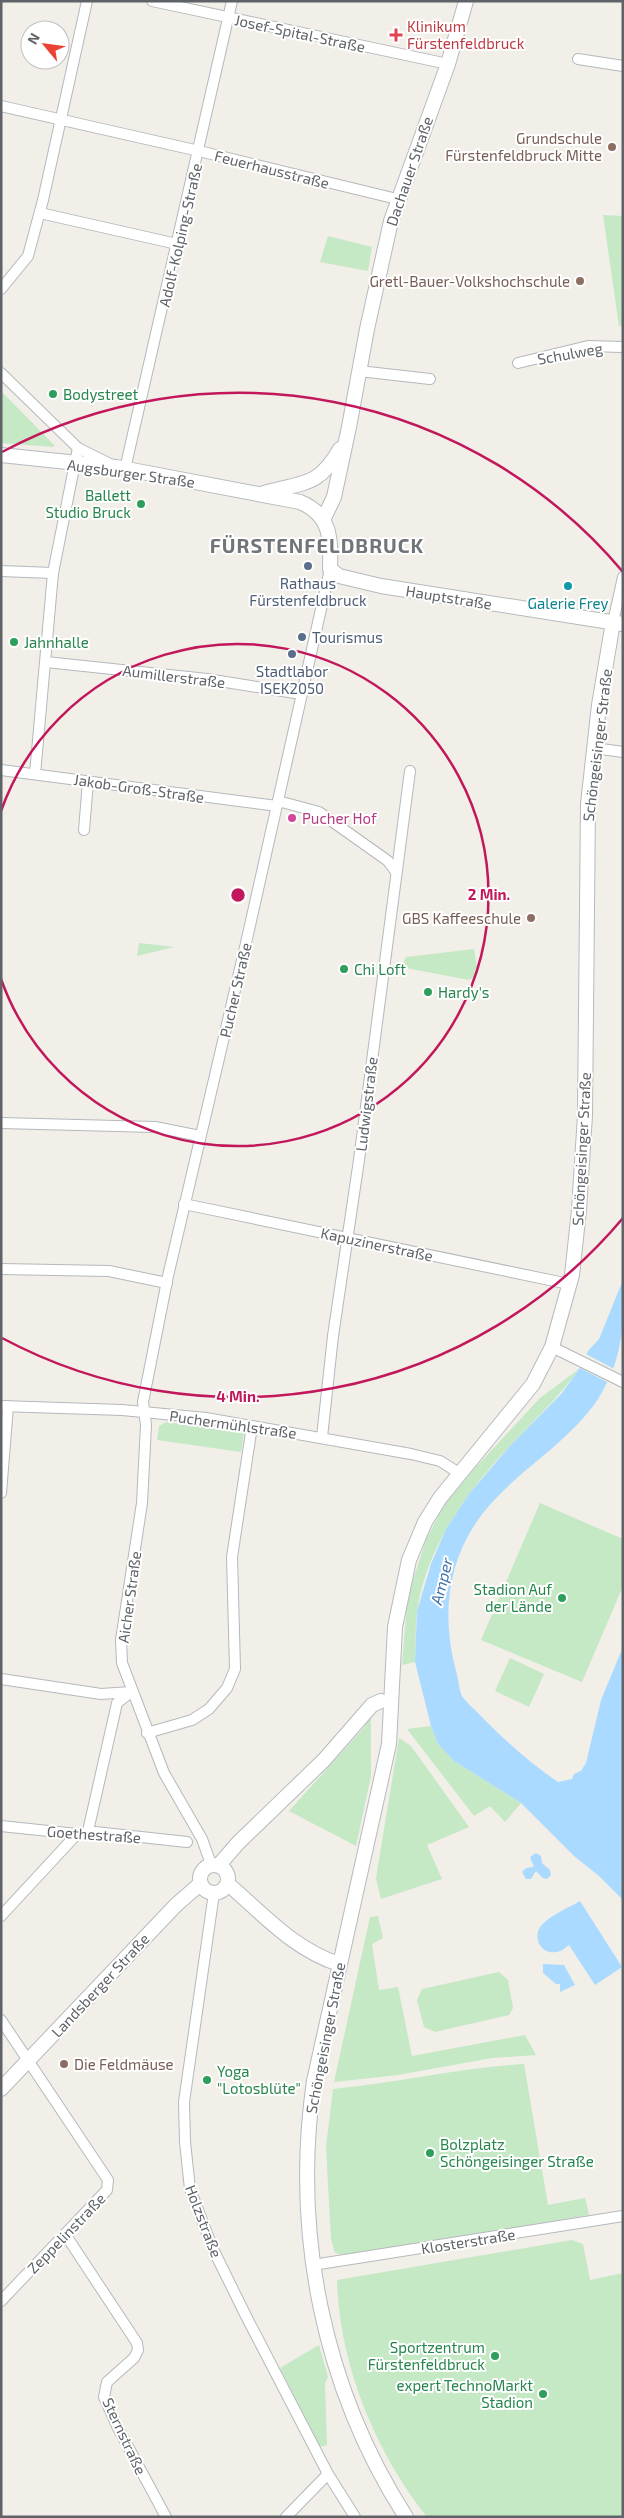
<svg xmlns="http://www.w3.org/2000/svg" width="624" height="2518" viewBox="0 0 624 2518" font-family="'Exo 2',sans-serif">
  <style>
    .green { fill: #c5e8c5 }
    .water { fill: #aadaff }
    .pier { fill: #f1efe8 }
    .lines { fill: none; stroke-linecap: round; stroke-linejoin: round }
    .street-casing { stroke: #b5b8bc; stroke-width: 12 }
    .secondary-casing { stroke: #b6babf; stroke-width: 16 }
    .street { stroke: #fff; stroke-width: 10 }
    .secondary { stroke: #fff; stroke-width: 14 }
    .ring { fill: none; stroke: #c2185b; stroke-width: 2.5 }
    .health-dot { fill: #e0444e; stroke: #fff; stroke-width: 2 }
    .education-dot { fill: #8d6e63; stroke: #fff; stroke-width: 2 }
    .leisure-dot { fill: #2e9e5b; stroke: #fff; stroke-width: 2 }
    .service-dot { fill: #5c6f8a; stroke: #fff; stroke-width: 2 }
    .culture-dot { fill: #0f9aa8; stroke: #fff; stroke-width: 2 }
    .hotel-dot { fill: #d1479c; stroke: #fff; stroke-width: 2 }
    .labels { text-anchor: middle; dominant-baseline: central; stroke-width: 4; stroke-linejoin: round; paint-order: stroke }
    .health-label { font-size: 15px; fill: #be3a42; stroke: #fff; text-anchor: start }
    .street-label { font-size: 15px; fill: #5f6368; stroke: #fff }
    .education-label { font-size: 15px; fill: #785e54; stroke: #fff; text-anchor: end }
    .leisure-label { font-size: 15px; fill: #27864d; stroke: #fff; text-anchor: start }
    .service-label { font-size: 15px; fill: #4e5e75; stroke: #fff }
    .culture-label { font-size: 15px; fill: #0d838f; stroke: #fff }
    .hotel-label { font-size: 15px; fill: #b23c85; stroke: #fff; text-anchor: start }
    .water-label { font-size: 16px; font-style: italic; fill: #4174aa; stroke: #fff }
    .district-label { font-size: 20px; font-weight: bold; letter-spacing: 1px; fill: #70757a; stroke: #fff }
    .centre { fill: #c2185b; stroke: #fff; stroke-width: 2.5 }
    .ring-label { font-size: 15px; text-anchor: middle; font-weight: bold; fill: #c2185b; stroke: #fff; stroke-width: 4; stroke-linejoin: round; paint-order: stroke }
  </style>
  <rect width="100%" height="100%" fill="#f1efe8"/>
  <g class="green">
    <polygon points="603,215 623,216 623,326 619,326"/>
    <polygon points="328,236 372,247 368,271 320,262"/>
    <polygon points="1,391 54,445 54,447 1,443"/>
    <polygon points="139,943 174,947 137,956"/>
    <polygon points="474,949 478,974 469,980 401,967 406,957"/>
    <path d="M579,1369C559,1397 534,1420 510,1446C468,1490 425,1549 417,1612C415,1629 416,1646 415,1662L402,1665L407,1605L414,1577L426,1540L444,1505L475,1468L540,1398Z"/>
    <polygon points="166,1422 244,1433 241,1452 157,1440 159,1426"/>
    <polygon points="540,1503 623,1539 623,1586 582,1682 481,1640"/>
    <polygon points="510,1658 544,1674 529,1707 495,1691"/>
    <polygon points="371,1714 371,1776 356,1846 289,1811 361,1731 366,1725 363,1723"/>
    <polygon points="431,1726 438,1744 454,1761 521,1803 505,1822 490,1806 474,1816 407,1729"/>
    <polygon points="399,1738 411,1746 469,1827 427,1845 442,1879 381,1899 376,1878"/>
    <polygon points="378,1916 383,1938 372,1944 379,1990 398,1987 412,2056 525,2035 536,2055 492,2058 398,2075 334,2082 370,1917"/>
    <polygon points="499,1972 508,1980 513,2008 509,2015 435,2032 424,2027 417,2000 422,1989"/>
    <path d="M524,2064L548,2205L585,2198L589,2215L348,2256L335,2253L331,2239L326,2147L333,2089C397,2083 460,2068 524,2064Z"/>
    <path d="M572,2240L583,2244L590,2280L623,2273V2517H427C375,2452 339,2363 337,2280Z"/>
    <polygon points="319,2345 328,2377 325,2383 327,2445 320,2447 280,2368"/>
  </g>
  <g class="water">
    <path d="M623,1280C623,1328 624,1357 598,1399C568,1444 516,1471 483,1513C447,1559 441,1616 456,1671C458,1678 459,1689 462,1696C466,1702 473,1708 478,1713C502,1738 529,1762 558,1782L572,1779L574,1774L581,1771L586,1763L601,1700L623,1647V1900L599,1876L574,1856L521,1803L454,1761L438,1744L431,1726L415,1662L417,1611L431,1564L446,1529L469,1494L509,1447L562,1393L579,1369L588,1351L599,1339Z"/>
    <polygon points="536,1853 541,1856 542,1863 550,1870 551,1875 547,1879 543,1878 536,1871 531,1879 526,1879 522,1872 526,1868 534,1867 530,1857"/>
    <path d="M580,1901L622,1967L595,1985L569,1945C565,1948 561,1952 556,1952C541,1955 532,1937 541,1926C549,1916 568,1908 580,1901Z"/>
    <polygon points="543,1964 564,1965 575,1985 560,1992 560,1984 556,1984 543,1973"/>
  </g>
  <polygon class="pier" points="584,1353 616,1370 609,1383 578,1367"/>
  <g class="lines">
    <g class="street-casing">
      <g id="street">
        <polyline points="152,1 448,64"/>
        <polyline points="578,59 623,66"/>
        <polyline points="1,106 199,151 397,199"/>
        <polyline points="40,213 177,244"/>
        <polyline points="1,289 28,256 43,200 87,1"/>
        <polyline points="518,363 588,346 623,347"/>
        <polyline points="359,371 430,379"/>
        <polyline points="1,373 78,448 110,464"/>
        <polyline points="125,469 232,1"/>
        <polyline points="1,571 53,573"/>
        <polyline points="613,622 623,577"/>
        <polyline points="46,662 207,679 301,694"/>
        <polyline points="594,748 623,752"/>
        <polyline points="1,770 277,806"/>
        <polyline points="35,774 53,573 78,448"/>
        <polyline points="278,801 319,812 388,861 396,872"/>
        <polyline points="84,830 88,782"/>
        <polyline points="1,1123 155,1127 200,1136"/>
        <polyline points="184,1204 569,1284"/>
        <polyline points="1,1269 109,1271 167,1283"/>
        <polyline points="552,1347 623,1382"/>
        <polyline points="1,1406 122,1410 206,1418 411,1454 440,1461 459,1473"/>
        <polyline points="322,1437 333,1336 359,1160 410,771"/>
        <polyline points="1,1493 8,1406"/>
        <polyline points="1,1679 101,1694 131,1692"/>
        <polyline points="147,1733 192,1720 209,1709 227,1688 235,1669 232,1557 252,1426"/>
        <polyline points="1,1826 77,1834 95,1832 187,1842"/>
        <polyline points="88,1831 117,1703 131,1692"/>
        <polyline points="211,1864 202,1839 164,1773 122,1663 121,1640 142,1503 146,1425 143,1402 168,1276 246,943 330,569"/>
        <polyline points="214,1893 184,2102 185,2142 190,2189 213,2249 246,2316 328,2474 355,2517"/>
        <polyline points="1,1916 77,1834"/>
        <polyline points="1,2020 108,2180 107,2190 1,2301"/>
        <polyline points="65,2234 137,2343 138,2350 134,2358 107,2382 104,2397 118,2428 166,2517"/>
        <polyline points="313,2265 623,2216"/>
        <polyline points="286,2517 328,2474"/>
      </g>
    </g>
    <g class="secondary-casing">
      <g id="secondary">
        <path d="M1,455L116,467L300,502C331,515 331,538 330,569L339,576L381,586L623,624"/>
        <path d="M264,493C302,482 318,488 340,449"/>
        <polyline points="324,518 334,497 349,427 367,329 391,221 448,64 466,1"/>
        <circle cx="214" cy="1879" r="14"/>
        <polyline points="219,1865 238,1843 324,1760 372,1705 381,1701"/>
        <path d="M228,1884C263,1914 293,1949 339,1964"/>
        <polyline points="1,2089 176,1905 200,1884"/>
        <path d="M406,2517C323,2388 292,2232 314,2081L389,1744L395,1627L409,1560L425,1522L440,1498L533,1384L552,1347L572,1275L579,1210L585,1115L588,804L599,705L613,622"/>
      </g>
    </g>
    <use href="#street" class="street"/>
    <use href="#secondary" class="secondary"/>
  </g>
  <g class="ring">
    <path d="M1 811A251 251 0 1 1 1 979"/>
    <path d="M623 1218A502 502 0 0 1 2 1338M2 452A502 502 0 0 1 623 572"/>
  </g>
  <path class="health-dot" d="M393.5 27.5h5v5h5v5h-5v5h-5v-5h-5v-5h5z"/>
  <g class="education-dot">
    <circle cx="612" cy="147" r="5"/>
    <circle cx="580" cy="281" r="5"/>
    <circle cx="531" cy="918" r="5"/>
    <circle cx="64" cy="2064" r="5"/>
  </g>
  <g class="leisure-dot">
    <circle cx="53" cy="394" r="5"/>
    <circle cx="141" cy="504" r="5"/>
    <circle cx="14" cy="642" r="5"/>
    <circle cx="344" cy="969" r="5"/>
    <circle cx="428" cy="992" r="5"/>
    <circle cx="562" cy="1598" r="5"/>
    <circle cx="207" cy="2080" r="5"/>
    <circle cx="430" cy="2153" r="5"/>
    <circle cx="495" cy="2356" r="5"/>
    <circle cx="543" cy="2394" r="5"/>
  </g>
  <g class="service-dot">
    <circle cx="308" cy="566" r="5"/>
    <circle cx="302" cy="637" r="5"/>
    <circle cx="292" cy="654" r="5"/>
  </g>
  <circle class="culture-dot" cx="568" cy="586" r="5"/>
  <circle class="hotel-dot" cx="292" cy="818" r="5"/>
  <g class="labels">
    <g class="health-label">
      <text x="407" y="26">Klinikum<tspan x="407" dy="17">Fürstenfeldbruck</tspan></text>
    </g>
    <g class="street-label">
      <text transform="translate(300 33) rotate(12)">Josef-Spital-Straße</text>
      <text transform="translate(272 169) rotate(14)">Feuerhausstraße</text>
      <text transform="translate(409 171) rotate(-71)">Dachauer Straße</text>
      <text transform="translate(180 235) rotate(-77)">Adolf-Kolping-Straße</text>
      <text transform="translate(570 353) rotate(-10)">Schulweg</text>
      <text transform="translate(131 473) rotate(8)">Augsburger Straße</text>
      <text transform="translate(449 597) rotate(9)">Hauptstraße</text>
      <text transform="translate(174 676) rotate(7)">Aumillerstraße</text>
      <text transform="translate(597 745) rotate(-83)">Schöngeisinger Straße</text>
      <text transform="translate(139 788) rotate(8)">Jakob-Groß-Straße</text>
      <text transform="translate(235 990) rotate(-77)">Pucher Straße</text>
      <text transform="translate(366 1104) rotate(-83)">Ludwigstraße</text>
      <text transform="translate(581 1149) rotate(-87)">Schöngeisinger Straße</text>
      <text transform="translate(377 1244) rotate(12)">Kapuzinerstraße</text>
      <text transform="translate(233 1424) rotate(8)">Puchermühlstraße</text>
      <text transform="translate(129 1597) rotate(-82)">Aicher Straße</text>
      <text transform="translate(94 1834) rotate(4)">Goethestraße</text>
      <text transform="translate(100 1985) rotate(-47)">Landsberger Straße</text>
      <text transform="translate(325 2038) rotate(-79)">Schöngeisinger Straße</text>
      <text transform="translate(204 2221) rotate(69)">Holzstraße</text>
      <text transform="translate(66 2233) rotate(-46)">Zeppelinstraße</text>
      <text transform="translate(468 2241) rotate(-9)">Klosterstraße</text>
      <text transform="translate(125 2436) rotate(65)">Sternstraße</text>
    </g>
    <g class="education-label">
      <text x="602" y="138">Grundschule<tspan x="602" dy="17">Fürstenfeldbruck Mitte</tspan></text>
      <text x="570" y="281">Gretl-Bauer-Volkshochschule</text>
      <text x="521" y="918">GBS Kaffeeschule</text>
      <text x="74" y="2064" text-anchor="start">Die Feldmäuse</text>
    </g>
    <g class="leisure-label">
      <text x="63" y="394">Bodystreet</text>
      <text x="131" y="495" text-anchor="end">Ballett<tspan x="131" dy="17">Studio Bruck</tspan></text>
      <text x="24" y="642">Jahnhalle</text>
      <text x="354" y="969">Chi Loft</text>
      <text x="438" y="992">Hardy's</text>
      <text x="552" y="1589" text-anchor="end">Stadion Auf<tspan x="552" dy="17">der Lände</tspan></text>
      <text x="217" y="2071">Yoga<tspan x="217" dy="17">"Lotosblüte"</tspan></text>
      <text x="440" y="2144">Bolzplatz<tspan x="440" dy="17">Schöngeisinger Straße</tspan></text>
      <text x="485" y="2347" text-anchor="end">Sportzentrum<tspan x="485" dy="17">Fürstenfeldbruck</tspan></text>
      <text x="533" y="2385" text-anchor="end">expert TechnoMarkt<tspan x="533" dy="17">Stadion</tspan></text>
    </g>
    <g class="service-label">
      <text x="308" y="583">Rathaus<tspan x="308" dy="17">Fürstenfeldbruck</tspan></text>
      <text x="312" y="637" text-anchor="start">Tourismus</text>
      <text x="292" y="671">Stadtlabor<tspan x="292" dy="17">ISEK2050</tspan></text>
    </g>
    <g class="culture-label">
      <text x="568" y="603">Galerie Frey</text>
    </g>
    <g class="hotel-label">
      <text x="302" y="818">Pucher Hof</text>
    </g>
    <g class="water-label">
      <text transform="translate(441 1581) rotate(-76)">Amper</text>
    </g>
    <g class="district-label">
      <text x="317" y="545">FÜRSTENFELDBRUCK</text>
    </g>
  </g>
  <circle cx="238" cy="895" r="8" class="centre"/>
  <g class="ring-label">
    <text x="489" y="900">2 Min.</text>
    <text x="238" y="1402">4 Min.</text>
  </g>
  <rect width="624" height="2518" fill="none" stroke="#5f6368" stroke-width="5"/>
  <g transform="translate(45 45) rotate(299)"><circle r="24" fill="#ffffff" stroke="#bfc1c3"/>
  <path d="M0-4L9 19L0 12L-9 19Z" fill="#ea4335"/>
  <text y="-8" font-size="14" font-weight="bold" text-anchor="middle" fill="#5f6368">N</text>
  </g>
</svg>
